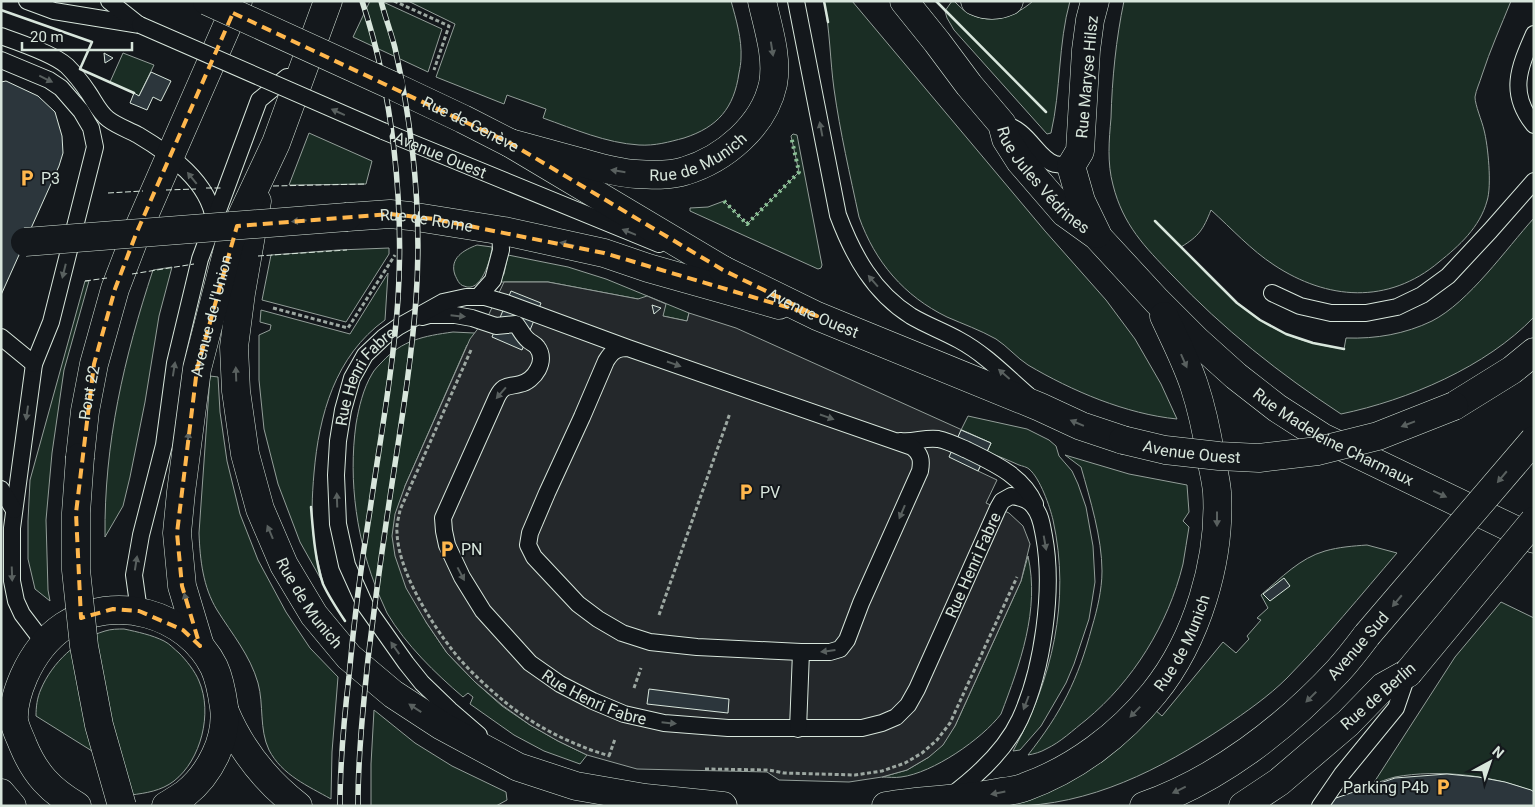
<svg xmlns="http://www.w3.org/2000/svg" width="1535" height="807" viewBox="0 0 1535 807" font-family="Roboto,sans-serif">
  <style>
    .green { fill: #1a2d24; stroke: #939e99 }
    .parking { fill: #24282b; stroke: #939e99 }
    .building { fill: #2c363c; stroke: #d8e6dc }
    .lines { fill: none; stroke-linecap: round; stroke-linejoin: round }
    .service-casing { stroke: #d8e6dc; stroke-width: 18 }
    .minor-casing { stroke: #d8e6dc; stroke-width: 29 }
    .tertiary-casing { stroke: #d8e6dc; stroke-width: 29 }
    .primary-casing { stroke: #d8e6dc; stroke-width: 29 }
    .path { stroke: #9da8a2; stroke-width: 3; stroke-dasharray: 4 2.5; stroke-linecap: butt }
    .service { stroke: #14181c; stroke-width: 16 }
    .minor { stroke: #14181c; stroke-width: 28 }
    .tertiary { stroke: #14181c; stroke-width: 28 }
    .primary { stroke: #14181c; stroke-width: 28 }
    .rail-casing { stroke: #d8e6dc; stroke-width: 5.5 }
    .rail { stroke: #14181c; stroke-width: 4; stroke-dasharray: 11; stroke-linecap: butt }
    .service-bridge-casing { stroke: #d8e6dc; stroke-width: 18; stroke-linecap: butt }
    .minor-bridge-casing { stroke: #d8e6dc; stroke-width: 29; stroke-linecap: butt }
    .primary-bridge-casing { stroke: #d8e6dc; stroke-width: 29; stroke-linecap: butt }
    .service-bridge { stroke: #14181c; stroke-width: 16 }
    .minor-bridge { stroke: #14181c; stroke-width: 28 }
    .primary-bridge { stroke: #14181c; stroke-width: 28 }
    .hedge { stroke: #8ac095; stroke-width: 4; stroke-dasharray: 2.5 4; stroke-linecap: butt }
    .fence { stroke: #d8e6dc; stroke-width: 1; stroke-dasharray: 6 2.5; stroke-linecap: butt }
    .wall { stroke: #d8e6dc; stroke-width: 2.5 }
    .oneway { fill: #59605f }
    .marked { fill: none; stroke: #ffb74d; stroke-width: 4; stroke-dasharray: 10 6; stroke-linejoin: round }
    .labels { text-anchor: middle; dominant-baseline: central; stroke-width: 4; stroke-linejoin: round; paint-order: stroke }
    .street-label { font-size: 16px; fill: #d8e6dc; stroke: #14181c }
    .poi-label { font-size: 16px; fill: #d8e6dc; stroke: #14181c; text-anchor: start }
  </style>
  <rect width="100%" height="100%" fill="#14181c"/>
  <g class="green">
    <polygon points="370,1 381,1 442,29 428,72 353,37"/>
    <path d="M408,1H731C736,19 742,39 741,58C741,63 740,68 739,73C734,108 718,127 684,138C669,142 655,146 639,145C606,143 574,129 543,118L546,109L507,95L504,104L436,77L455,24Z"/>
    <path d="M824,1H852L1045,231L1106,300L1135,339L1161,384L1177,419C1126,414 1072,391 1028,365C1017,358 1007,346 996,339C980,330 963,324 947,317C904,296 875,262 859,217C850,175 840,132 834,89C830,60 830,30 824,1Z"/>
    <path d="M952,1H954C958,5 962,9 966,12C989,26 1015,17 1033,1H1070C1058,44 1061,90 1051,133L1047,134L954,30L947,18L945,11Z"/>
    <path d="M1124,1H1511C1501,26 1490,50 1482,75C1480,82 1476,90 1475,97C1475,105 1482,121 1484,130C1488,145 1492,186 1487,201C1480,227 1459,246 1439,262C1388,305 1327,300 1274,265C1251,250 1232,229 1211,210C1203,230 1199,236 1181,247C1212,280 1243,314 1284,333C1303,342 1324,346 1344,349L1346,338C1376,339 1405,334 1432,321C1469,302 1506,249 1534,218V317C1486,367 1408,400 1341,414C1280,374 1223,329 1172,275C1145,247 1123,225 1113,185C1107,163 1109,140 1111,118C1112,79 1116,39 1124,1Z"/>
    <polygon points="123,53 154,65 139,96 110,82"/>
    <polygon points="309,133 372,161 366,184 289,185"/>
    <polygon points="793,134 797,135 822,265 821,268 818,269 690,211 690,208 708,207 724,201 747,224 799,172 791,136"/>
    <path d="M477,245L492,247C491,259 481,294 464,286C459,285 457,279 455,275C449,258 464,250 477,245Z"/>
    <polygon points="389,248 389,254 346,322 262,300 271,255 338,250"/>
    <polygon points="508,255 568,267 606,279 689,313 687,321 663,316 638,299 548,282 499,282 504,274"/>
    <path d="M172,267L159,316L145,402L130,477L123,506L105,537C104,443 124,358 153,270Z"/>
    <path d="M388,273L385,320C335,356 319,415 314,473C312,496 311,519 314,542C316,555 320,569 323,583L300,542L278,484L264,429L259,380V335L270,330L271,325L260,322L261,310L350,334Z"/>
    <polygon points="85,281 89,281 64,370 52,453 46,520 48,590 50,601 35,589 28,559 28,521 30,480"/>
    <path d="M453,332L474,333L485,336L467,345L405,486L426,622L447,653L475,682L502,706L530,725L558,741L587,755L580,764L544,751L514,735L470,704L473,697L468,693L463,697C435,673 406,645 387,613C384,607 382,601 379,595C357,542 348,482 356,424C359,407 363,389 372,374C374,370 378,366 382,362C402,340 424,336 453,332Z"/>
    <path d="M210,376L218,377L220,412L227,461L240,514L258,560L286,612L310,648L338,677L332,752L331,799C308,786 282,775 269,750C259,729 264,705 258,683C250,655 232,634 217,610C203,587 200,560 199,533Z"/>
    <path d="M968,416L1027,429L1049,440L1056,446L1059,456L1072,471L1078,484L1086,507L1093,546L1095,582L1092,601L1089,619L1074,664L1066,683L1041,726L1020,750L1013,751C1052,680 1071,601 1053,520C1050,507 1040,478 1029,469C1027,467 1022,466 1019,465C1008,460 998,456 987,452L991,443L961,430Z"/>
    <path d="M1065,455L1129,474L1187,485L1189,512L1183,521L1189,527C1187,539 1185,552 1183,564C1168,625 1133,681 1086,720C1073,730 1061,742 1046,749C1041,752 1034,754 1028,755C1061,713 1078,680 1092,627C1097,610 1102,590 1102,571C1102,538 1090,499 1081,467Z"/>
    <path d="M1367,545L1397,553C1361,595 1326,638 1287,678C1269,696 1246,712 1224,727C1161,769 1090,806 1011,806L1154,709L1162,716L1223,642L1236,653L1249,639L1247,636L1261,620L1257,618L1268,608L1261,595C1281,578 1300,558 1325,551C1339,547 1353,546 1367,545Z"/>
    <path d="M1028,556C1040,610 1020,664 1001,714C982,739 933,773 901,777C895,778 888,777 882,777L907,770L929,757L955,726L1021,581Z"/>
    <path d="M1501,602L1534,618V792C1493,775 1438,769 1395,777C1387,779 1380,782 1373,784L1455,657Z"/>
    <path d="M124,629C138,632 152,635 164,641C170,644 174,649 179,653C186,660 195,671 199,681C213,713 201,760 174,781C161,791 146,793 131,795L100,756L36,716C36,707 37,698 41,689C52,663 77,639 105,631C111,629 118,629 124,629Z"/>
    <polygon points="374,710 415,743 452,766 506,792 507,800 496,806 371,806 371,764"/>
  </g>
  <polygon class="parking" points="504,282 548,282 638,299 647,296 666,304 663,316 687,321 689,313 736,328 991,443 978,471 997,480 986,503 1009,513 1023,526 1030,544 1021,581 955,726 943,745 929,757 907,770 882,777 849,782 779,780 767,772 637,769 587,755 558,741 530,725 502,705 475,682 447,653 426,622 406,588 395,556 392,536 395,514 405,486 470,339 489,314"/>
  <g class="building">
    <polygon points="104,53 113,58 105,63"/>
    <polygon points="151,72 171,81 161,101 153,97 147,110 130,103 134,93 139,96"/>
    <polygon points="6,81 38,96 55,112 62,136 63,153 59,166 1,295 1,82"/>
    <polygon points="511,291 541,303 522,350 492,337"/>
    <polygon points="652,305 661,308 654,314"/>
    <polygon points="961,430 991,443 978,471 949,457"/>
    <polygon points="1284,578 1290,586 1270,601 1263,594"/>
    <polygon points="649,689 729,699 728,713 647,704"/>
    <polygon points="1447,774 1478,777 1505,782 1531,790 1534,792 1534,806 1324,806 1336,798 1395,778"/>
  </g>
  <g class="lines">
    <g class="service-casing">
      <g id="service">
        <polyline points="27,1 54,11 140,25"/>
        <polyline points="109,1 138,24"/>
        <path d="M796,1L838,215C853,255 873,292 911,316C926,325 943,331 959,340C985,354 1006,376 1028,395"/>
        <path d="M1534,34C1519,68 1508,93 1534,125"/>
        <path d="M1,36C18,42 54,54 67,66C74,73 82,83 88,92C95,102 99,112 108,119C117,126 129,130 138,135C170,154 209,182 214,220"/>
        <polyline points="1,60 49,80 61,88 81,111 91,128 95,147 51,322 34,364 12,528 12,581 16,601 22,614 44,643"/>
        <path d="M1002,124C1028,128 1037,159 1055,164C1060,165 1066,165 1071,166"/>
        <path id="s1" d="M383,131L659,244"/>
        <polyline points="1272,293 1300,306 1331,313 1366,313 1397,307 1422,295 1448,276 1490,231 1534,181"/>
        <polyline points="478,297 493,280 501,250 500,230"/>
        <path id="s2" d="M422,317L429,315H455L472,318L496,326L516,324C520,329 523,336 528,340C531,343 535,344 537,347C548,361 534,381 520,384C514,386 510,385 504,388C501,390 499,393 497,397L443,518L444,531L447,545L454,560L462,577L483,611L530,663L560,684L593,701L624,714L664,723L728,728H862L882,723L896,717L908,705L917,689L998,508L1002,501L1011,496C1020,497 1029,499 1034,507C1041,515 1042,526 1044,536C1054,589 1043,669 1020,719C1006,749 976,777 949,797"/>
        <polyline points="1,337 34,364"/>
        <path d="M900,441C913,443 925,437 938,439C948,441 958,446 967,450C993,463 1022,475 1035,504"/>
        <polyline points="1,489 14,510"/>
        <polyline points="139,611 134,575 141,535 164,445 175,363 200,259 259,100 287,77"/>
        <polyline points="798,729 801,652"/>
        <path id="s3" d="M479,735L450,710L422,683L406,663L365,605L347,565L338,524L336,475L338,441L343,410L352,378L365,355L384,337L398,327L443,302L466,297H485L506,303L628,348L912,447C921,454 922,460 920,471L861,603L847,640L840,649L830,652H801L697,647L650,642L622,633L598,619L578,604L534,557L528,545L530,533L547,493L582,417L606,361C612,351 617,348 628,348"/>
        <polyline points="1320,806 1342,774 1396,708 1408,673"/>
      </g>
    </g>
    <g class="minor-casing">
      <g id="minor">
        <path id="s4" d="M904,1L937,42L969,85L1002,124L1006,139L1020,161L1065,213L1097,236L1157,301L1196,340L1236,376L1277,408L1322,437L1534,539"/>
        <path d="M975,1C986,6 998,6 1009,1"/>
        <polyline points="1095,1 1090,20 1086,50 1080,151 1071,166 1081,201 1097,234"/>
        <path id="s5" d="M391,85L463,119L510,143L723,270"/>
        <path id="s6" d="M510,143C533,149 557,156 580,162C598,167 617,173 636,174C651,175 670,176 685,171C724,159 764,126 773,84C778,57 768,28 762,1"/>
        <path id="s7" d="M257,201L241,293L234,347L236,391L245,454L260,509L284,565L314,615L349,657L393,694L442,726L518,767L576,786L645,798L723,806"/>
        <path id="s8" d="M347,217L390,214L410,216L504,231L604,253L648,268L779,305"/>
        <path id="s9" d="M80,457L85,411L94,364L115,289L136,234L238,1"/>
        <path id="s10" d="M886,806C925,799 964,800 1002,792C1010,791 1018,790 1025,787C1075,769 1120,735 1154,693C1197,640 1221,560 1217,492C1216,480 1213,469 1211,458C1207,433 1202,409 1194,385C1186,361 1174,338 1164,316"/>
        <polyline points="1243,806 1279,782 1348,723 1383,687 1408,673"/>
      </g>
    </g>
    <g class="tertiary-casing">
      <g id="tertiary">
        <path id="s11" d="M200,646L182,586L177,533L181,492L197,369L230,241L276,143L328,1"/>
        <path d="M225,712C241,750 266,781 298,806"/>
      </g>
    </g>
    <g class="primary-casing">
      <g id="primary">
        <path id="s12" d="M723,270L817,316L1040,407L1081,426L1123,440"/>
        <polyline points="1454,406 1512,370 1534,352"/>
        <polyline points="1,793 12,806"/>
        <path d="M77,806C50,790 35,774 23,745C20,737 15,728 14,720C13,704 18,690 24,676C33,656 46,638 64,626C114,593 187,613 214,667C220,680 222,693 224,707C228,739 210,774 185,794C179,798 172,802 166,806"/>
        <path d="M1144,806C1218,780 1285,728 1338,671C1348,660 1358,647 1367,635"/>
      </g>
    </g>
    <g class="path">
      <polyline points="394,1 449,26 434,70"/>
      <polyline points="273,308 348,328 395,255"/>
      <path d="M471,350L400,510C399,517 396,525 397,532C398,571 430,621 453,651C468,670 487,687 505,702C527,720 555,736 581,746C590,750 600,753 610,756"/>
      <polyline points="659,615 730,413"/>
      <polyline points="634,688 641,668"/>
      <polyline points="609,756 615,739"/>
      <polyline points="705,769 769,770 784,773 855,775 882,771 905,763 922,753 937,740 950,723 1017,577"/>
    </g>
    <use href="#service" class="service"/>
    <use href="#minor" class="minor"/>
    <use href="#tertiary" class="tertiary"/>
    <use href="#primary" class="primary"/>
    <g class="rail-casing">
      <g id="rail">
        <path d="M340,806C340,762 344,719 349,676C354,620 361,565 370,510C380,440 393,370 398,299C404,203 393,93 362,1"/>
        <path d="M358,806C358,757 363,708 368,659C373,619 378,578 384,538C395,458 410,380 416,299C422,216 413,129 395,48C391,32 385,17 381,1"/>
      </g>
    </g>
    <use href="#rail" class="rail"/>
    <g class="service-bridge-casing">
      <polyline id="service-bridge" points="140,25 383,131"/>
    </g>
    <g class="minor-bridge-casing">
      <g id="minor-bridge">
        <polyline points="207,1 391,85"/>
        <polyline points="25,242 347,217"/>
        <polyline points="80,457 76,513 76,570 84,646 99,725 122,806"/>
        <polyline points="1408,673 1534,521"/>
      </g>
    </g>
    <g class="primary-bridge-casing">
      <g id="primary-bridge">
        <path id="s13" d="M1123,440L1165,450L1219,456L1259,458L1318,451L1378,436L1454,406"/>
        <polyline points="1367,635 1534,440"/>
      </g>
    </g>
    <use href="#service-bridge" class="service-bridge"/>
    <use href="#minor-bridge" class="minor-bridge"/>
    <use href="#primary-bridge" class="primary-bridge"/>
    <polyline class="hedge" points="724,201 747,224 799,172 791,136"/>
    <g class="fence">
      <polyline points="273,186 366,184"/>
      <polyline points="206,188 221,188"/>
      <polyline points="166,190 196,189"/>
      <polyline points="108,193 143,191"/>
      <polyline points="258,256 347,250"/>
      <polyline points="132,274 194,264"/>
      <polyline points="85,281 107,278"/>
    </g>
    <g class="wall">
      <polyline points="824,1 828,22"/>
      <polyline points="936,1 1046,112"/>
      <polyline points="1,10 92,42 80,69 134,93"/>
      <polyline points="1155,221 1237,303 1260,320 1286,334 1313,343 1344,349"/>
      <path d="M311,507C313,531 315,561 323,584C329,597 337,609 345,621"/>
    </g>
  </g>
  <defs><path id="oneway-solid" d="M-6-.8H1V-3.2L6.5 0L1 3.2V.8H-6Z" transform="scale(1.25)"/></defs>
  <g class="oneway">
    <use href="#oneway-solid" transform="translate(772 49) rotate(81)"/>
    <use href="#oneway-solid" transform="translate(46 79) rotate(26)"/>
    <use href="#oneway-solid" transform="translate(338 112) rotate(-156)"/>
    <use href="#oneway-solid" transform="translate(821 129) rotate(-101)"/>
    <use href="#oneway-solid" transform="translate(618 171) rotate(-171)"/>
    <use href="#oneway-solid" transform="translate(192 178) rotate(-129)"/>
    <use href="#oneway-solid" transform="translate(299 221) rotate(175)"/>
    <use href="#oneway-solid" transform="translate(629 232) rotate(-158)"/>
    <use href="#oneway-solid" transform="translate(567 244) rotate(-167)"/>
    <use href="#oneway-solid" transform="translate(64 271) rotate(104)"/>
    <use href="#oneway-solid" transform="translate(873 281) rotate(-131)"/>
    <use href="#oneway-solid" transform="translate(458 316) rotate(6)"/>
    <use href="#oneway-solid" transform="translate(1184 361) rotate(66)"/>
    <use href="#oneway-solid" transform="translate(674 364) rotate(19)"/>
    <use href="#oneway-solid" transform="translate(174 369) rotate(-81)"/>
    <use href="#oneway-solid" transform="translate(236 374) rotate(-92)"/>
    <use href="#oneway-solid" transform="translate(1004 374) rotate(-139)"/>
    <use href="#oneway-solid" transform="translate(501 393) rotate(131)"/>
    <use href="#oneway-solid" transform="translate(27 413) rotate(98)"/>
    <use href="#oneway-solid" transform="translate(827 417) rotate(19)"/>
    <use href="#oneway-solid" transform="translate(1077 423) rotate(-157)"/>
    <use href="#oneway-solid" transform="translate(1408 424) rotate(159)"/>
    <use href="#oneway-solid" transform="translate(188 439) rotate(-83)"/>
    <use href="#oneway-solid" transform="translate(1502 477) rotate(130)"/>
    <use href="#oneway-solid" transform="translate(1440 494) rotate(25)"/>
    <use href="#oneway-solid" transform="translate(337 500) rotate(-92)"/>
    <use href="#oneway-solid" transform="translate(902 512) rotate(113)"/>
    <use href="#oneway-solid" transform="translate(1217 519) rotate(90)"/>
    <use href="#oneway-solid" transform="translate(270 532) rotate(-113)"/>
    <use href="#oneway-solid" transform="translate(1045 543) rotate(80)"/>
    <use href="#oneway-solid" transform="translate(136 563) rotate(-81)"/>
    <use href="#oneway-solid" transform="translate(12 574) rotate(88)"/>
    <use href="#oneway-solid" transform="translate(461 574) rotate(62)"/>
    <use href="#oneway-solid" transform="translate(186 600) rotate(-105)"/>
    <use href="#oneway-solid" transform="translate(1397 601) rotate(130)"/>
    <use href="#oneway-solid" transform="translate(395 648) rotate(-125)"/>
    <use href="#oneway-solid" transform="translate(828 651) rotate(173)"/>
    <use href="#oneway-solid" transform="translate(1311 697) rotate(135)"/>
    <use href="#oneway-solid" transform="translate(1026 703) rotate(111)"/>
    <use href="#oneway-solid" transform="translate(415 708) rotate(-147)"/>
    <use href="#oneway-solid" transform="translate(1135 712) rotate(134)"/>
    <use href="#oneway-solid" transform="translate(669 723) rotate(6)"/>
    <use href="#oneway-solid" transform="translate(1179 790) rotate(154)"/>
    <use href="#oneway-solid" transform="translate(998 793) rotate(169)"/>
  </g>
  <path class="marked" d="M233,13L510,143L723,270L817,316L604,253L434,219L390,214L237,226L197,369L177,533L182,586L200,646L183,630L139,611L113,609L81,618L76,513L94,364L115,289L136,234Z"/>
  <defs>
    <g id="parking-bare" transform="scale(1.35)"><path d="M-3.5-5.5H1a3.5 3.5 0 0 1 0 7H-1V5.5H-3.5ZM-1-3.4V-.6H.8a1.4 1.4 0 0 0 0-2.8Z" fill="#ffb74d" stroke="#14181c" stroke-width="2.5" paint-order="stroke"/></g>
  </defs>
  <g fill-rule="evenodd">
    <use href="#parking-bare" x="27" y="178"/>
    <use href="#parking-bare" x="746" y="492"/>
    <use href="#parking-bare" x="447" y="549"/>
    <use href="#parking-bare" x="1443" y="787"/>
  </g>
  <g class="labels">
    <g class="street-label">
      <text transform="translate(1087 77) rotate(-85)">Rue Maryse Hilsz</text>
      <text stroke="none"><textPath href="#s5" startOffset="89">Rue de Genève</textPath></text>
      <text stroke="none"><textPath href="#s6" startOffset="196">Rue de Munich</textPath></text>
      <text stroke="none"><textPath href="#s1" startOffset="62">Avenue Ouest</textPath></text>
      <text stroke="none"><textPath href="#s4" startOffset="228">Rue Jules Védrines</textPath></text>
      <text stroke="none"><textPath href="#s8" startOffset="80">Rue de Rome</textPath></text>
      <text stroke="none"><textPath href="#s12" startOffset="100">Avenue Ouest</textPath></text>
      <text stroke="none"><textPath href="#s11" startOffset="336">Avenue de l'Union</textPath></text>
      <text stroke="none"><textPath href="#s3" startOffset="415">Rue Henri Fabre</textPath></text>
      <text stroke="none"><textPath href="#s9" startOffset="65">Pont 22</textPath></text>
      <text stroke="none"><textPath href="#s4" startOffset="620">Rue Madeleine Charmaux</textPath></text>
      <text stroke="none"><textPath href="#s13" startOffset="70">Avenue Ouest</textPath></text>
      <text stroke="none"><textPath href="#s2" startOffset="1062">Rue Henri Fabre</textPath></text>
      <text stroke="none"><textPath href="#s7" startOffset="419">Rue de Munich</textPath></text>
      <text stroke="none"><textPath href="#s10" startOffset="360">Rue de Munich</textPath></text>
      <text transform="translate(1358 646) rotate(-49)">Avenue Sud</text>
      <text stroke="none"><textPath href="#s2" startOffset="582">Rue Henri Fabre</textPath></text>
      <text transform="translate(1378 696) rotate(-41)">Rue de Berlin</text>
    </g>
    <g class="poi-label">
      <text x="41" y="178">P3</text>
      <text x="760" y="492">PV</text>
      <text x="461" y="549">PN</text>
      <text x="1429" y="787" text-anchor="end">Parking P4b</text>
    </g>
  </g>
  <rect width="1535" height="807" fill="none" stroke="#d8e6dc" stroke-width="5"/>
  <g transform="translate(1490 762) rotate(40)" stroke="#14181c" stroke-width="4" paint-order="stroke">
  <path d="M0-4L9 19L0 12L-9 19Z" fill="#d8e6dc"/>
  <text y="-8" font-size="14" font-weight="bold" text-anchor="middle" fill="#d8e6dc">N</text>
  </g>
  <path d="M22 42v8h110v-8" fill="none" stroke="#d8e6dc" stroke-width="2.5"/>
  <text x="30" y="42" font-size="15" fill="#d8e6dc" stroke="#14181c" stroke-width="4" paint-order="stroke">20 m</text>
</svg>
